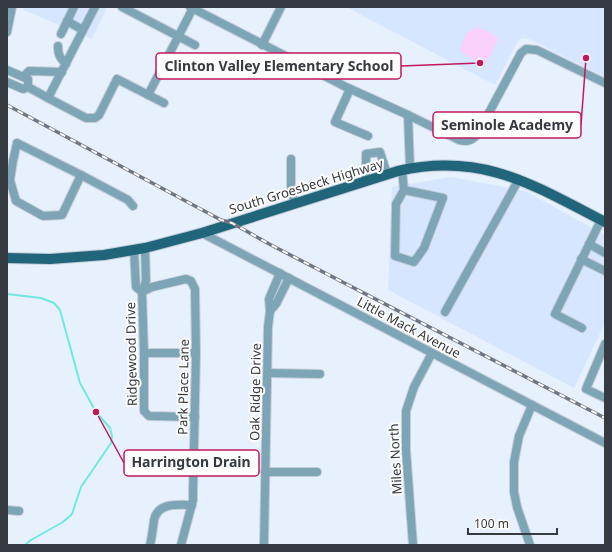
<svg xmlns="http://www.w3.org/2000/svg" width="612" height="552" viewBox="0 0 612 552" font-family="'Noto Sans',sans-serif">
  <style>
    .built { fill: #d6e6fe }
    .pitch { fill: #fad1fa }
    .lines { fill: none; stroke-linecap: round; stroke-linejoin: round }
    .stream { stroke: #6fe8e0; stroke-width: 2 }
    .minor-casing { stroke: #c4cdd8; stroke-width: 10 }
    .major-casing { stroke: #c4cdd8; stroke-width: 12 }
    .minor { stroke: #7da5b5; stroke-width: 8 }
    .major { stroke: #21657a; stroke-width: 10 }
    .rail-casing { stroke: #717780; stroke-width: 3.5 }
    .rail { stroke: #fdfdfd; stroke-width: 2; stroke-dasharray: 6; stroke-linecap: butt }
    .labels { text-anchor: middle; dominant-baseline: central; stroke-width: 4; stroke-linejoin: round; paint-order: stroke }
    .street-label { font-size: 13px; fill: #363b41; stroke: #fdfdfd }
    .leader { fill: none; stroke: #c2185b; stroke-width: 1.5 }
    .callout-dot { fill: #c2185b; stroke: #fdfdfd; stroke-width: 1.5 }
    .callout { fill: #fdfdfd; stroke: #c2185b; stroke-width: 1.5 }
    .callout-label { font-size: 14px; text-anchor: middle; font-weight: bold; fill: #363b41 }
  </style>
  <rect width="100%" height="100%" fill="#e7f1fe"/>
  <g class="built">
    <polygon points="24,7 107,7 92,39 24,10"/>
    <polygon points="346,7 605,7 605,77 529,39 522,38 518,41 495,85"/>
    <polygon points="451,177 525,191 605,235 605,323 574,388 388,290 392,187"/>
  </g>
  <path class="pitch" d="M476,28C487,28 490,33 498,39L486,64L482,65L460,51C464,38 462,34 476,28Z"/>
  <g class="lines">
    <polyline class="stream" points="7,294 41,298 54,303 60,310 80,383 96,412 110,428 112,436 111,443 81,487 72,514 63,522 31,540 25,545"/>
    <g class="minor-casing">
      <g id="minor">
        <polyline points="122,7 195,45"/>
        <path d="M190,7L346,87L408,115L459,140C467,142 471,141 477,135L521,53L526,49L537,50L605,83"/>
        <polyline points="67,21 83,30"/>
        <polyline points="7,32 12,7"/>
        <polyline points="61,34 74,7"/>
        <polyline points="262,45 281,7"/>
        <path d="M58,46C58,55 60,58 66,64"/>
        <polyline points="7,70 28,79 28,87"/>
        <polyline points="23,77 29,71 62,72"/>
        <polyline points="7,82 23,89 28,87 48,98 95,7"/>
        <polyline points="350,89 335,122 368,136"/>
        <polyline points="148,95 193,8"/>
        <polyline points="48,98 86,118 95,118 99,115 117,79 164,103"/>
        <polyline points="408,115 410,168"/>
        <polygon points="17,143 81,175 62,215 43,216 16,201 10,180 13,161"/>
        <polyline points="291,159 291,186 294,203"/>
        <polyline points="402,170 404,190 443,198 424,248 414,262 395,256 396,204 404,190"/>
        <polyline points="81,175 128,200 133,206"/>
        <polyline points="366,180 366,154 380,152 387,174"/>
        <polyline points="202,233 605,443"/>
        <polyline points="589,244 605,253"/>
        <polyline points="145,248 146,281 142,292 144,353 144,411 149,416 195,417"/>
        <polyline points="134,250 136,287 142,292"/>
        <polyline points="581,259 605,271"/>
        <polyline points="142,292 152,287 186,279 191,281 195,289 196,353 193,493 193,500 181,545"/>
        <polyline points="270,311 276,304 289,278"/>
        <polyline points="445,312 519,179"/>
        <polyline points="582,328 555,314 601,220"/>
        <polyline points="605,344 586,389 605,398"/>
        <polyline points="144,353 196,353"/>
        <polyline points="267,373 320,374"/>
        <polyline points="265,472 317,472"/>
        <polyline points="7,510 19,511"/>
        <path d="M150,545C152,537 153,528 154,520C158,502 178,505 192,505"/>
        <polyline points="264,545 268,327 270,311 269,299 280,273"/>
        <polyline points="413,545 406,450 406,411 414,387 432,353"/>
        <polyline points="530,545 517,507 514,492 514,462 519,436 532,405"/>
      </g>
    </g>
    <g class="major-casing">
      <path id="major" d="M7,258L50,259L104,255L145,248L202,233L398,171C483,152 533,185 605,222"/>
    </g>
    <use href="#minor" class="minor"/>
    <use href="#major" class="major"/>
    <g class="rail-casing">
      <polyline id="rail" points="7,105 221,220 232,223 271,245 605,418"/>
    </g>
    <use href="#rail" class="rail"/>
  </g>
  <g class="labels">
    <g class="street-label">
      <text transform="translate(306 186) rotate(-17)">South Groesbeck Highway</text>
      <text transform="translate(409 327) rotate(28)">Little Mack Avenue</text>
      <text transform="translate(131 354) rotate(-91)">Ridgewood Drive</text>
      <text transform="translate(183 387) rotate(-89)">Park Place Lane</text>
      <text transform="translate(255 392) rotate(-89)">Oak Ridge Drive</text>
      <text transform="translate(395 459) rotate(-93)">Miles North</text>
    </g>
  </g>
  <path class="leader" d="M480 63L401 66M586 58L581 125M96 412L124 463"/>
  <g class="callout-dot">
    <circle cx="480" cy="63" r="4"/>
    <circle cx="586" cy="58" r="4"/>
    <circle cx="96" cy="412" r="4"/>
  </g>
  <g class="callout">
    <rect x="156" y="53" width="245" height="26" rx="4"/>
    <rect x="433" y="112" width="148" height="26" rx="4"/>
    <rect x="124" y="450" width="135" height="26" rx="4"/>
  </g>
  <g class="callout-label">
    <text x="279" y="71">Clinton Valley Elementary School</text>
    <text x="507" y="130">Seminole Academy</text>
    <text x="191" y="467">Harrington Drain</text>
  </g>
  <rect width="612" height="552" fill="none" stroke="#363b41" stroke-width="16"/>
  <path d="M468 528v6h89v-6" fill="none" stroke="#363b41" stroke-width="2"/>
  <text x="474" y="528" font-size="12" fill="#363b41" stroke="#fdfdfd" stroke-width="3" paint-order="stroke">100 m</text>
</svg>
